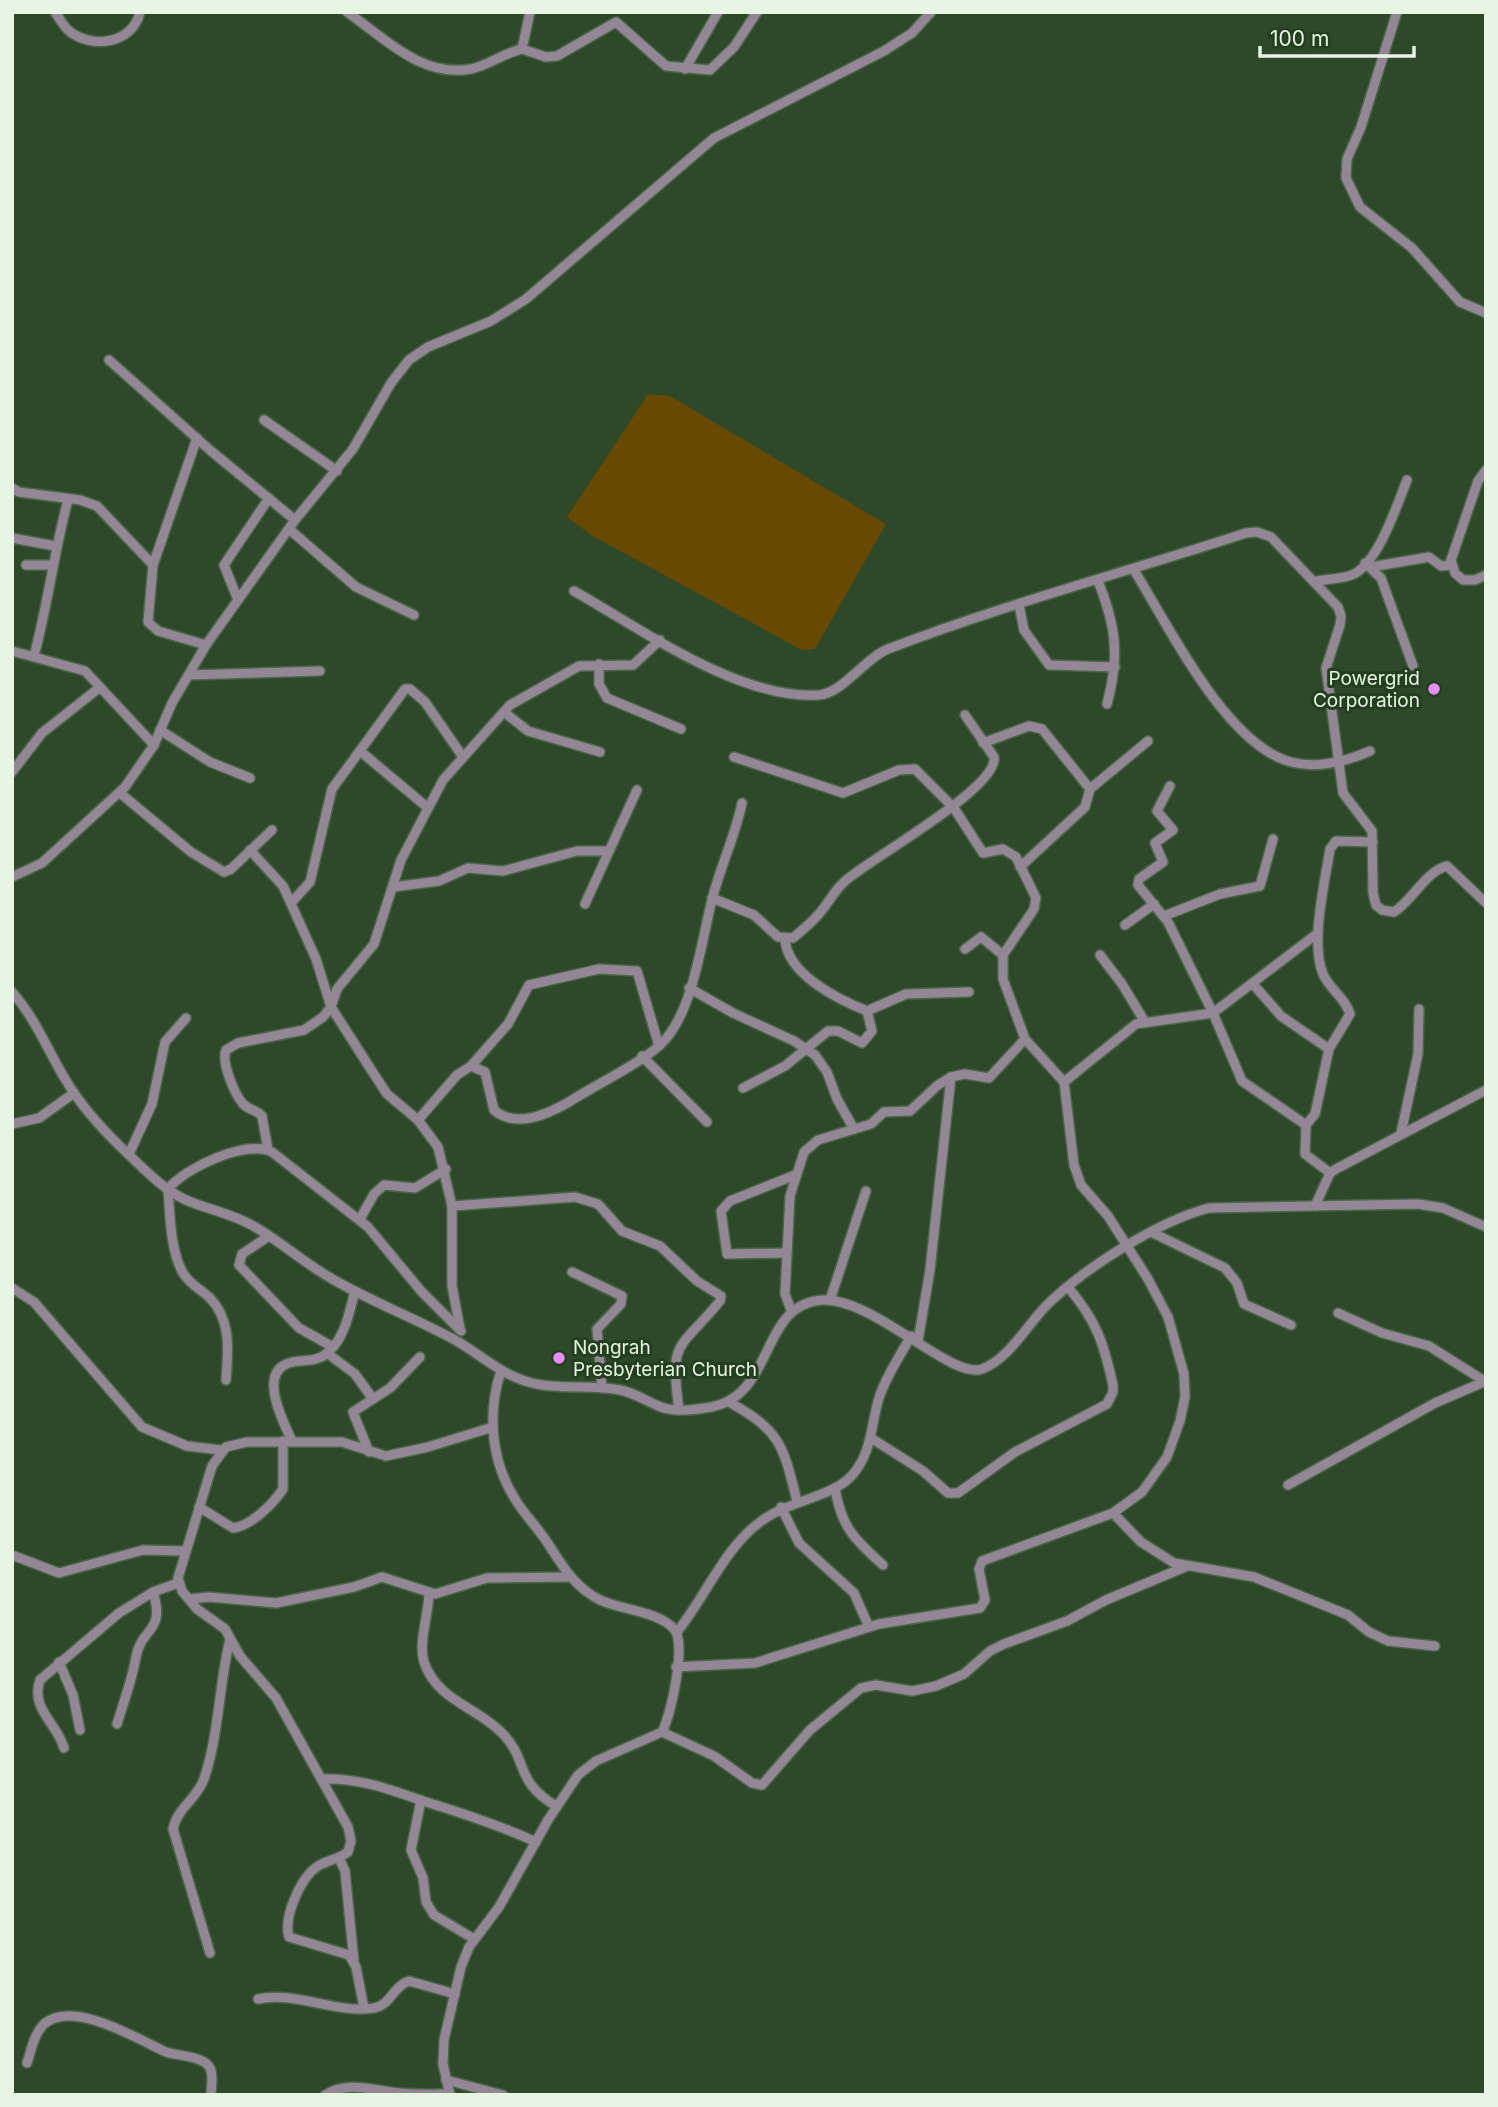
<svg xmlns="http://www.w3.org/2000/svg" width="1498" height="2107" viewBox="0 0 1498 2107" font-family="Inter,sans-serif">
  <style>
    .green { fill: #684902 }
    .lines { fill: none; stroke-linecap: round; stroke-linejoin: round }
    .minor-casing { stroke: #4b6548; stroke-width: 12 }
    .minor { stroke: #938695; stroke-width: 9 }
    .poi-dot { fill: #ea8dfc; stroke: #243e20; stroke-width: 2.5 }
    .labels { text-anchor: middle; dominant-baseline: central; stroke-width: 6; stroke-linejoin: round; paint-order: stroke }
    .poi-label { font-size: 19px; fill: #e6f6e3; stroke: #243e20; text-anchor: end }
  </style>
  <rect width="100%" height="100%" fill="#2e492a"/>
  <polygon class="green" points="648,394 670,396 886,524 815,649 802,650 591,535 567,517"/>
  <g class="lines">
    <g class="minor-casing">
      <g id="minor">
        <path d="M55,12C59,18 63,25 68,30C91,50 133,44 140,12"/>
        <path d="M347,12C385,38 421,78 471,69C489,65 504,53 522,49L546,57L557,56L616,22L666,66L710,70L734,47L757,12"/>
        <polyline points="1397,12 1361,127 1347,159 1346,178 1360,207 1412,248 1460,302 1486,313"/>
        <polyline points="522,49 530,12"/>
        <polyline points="685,69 718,12"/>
        <polyline points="109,360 211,451 295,520"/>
        <polyline points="264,420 337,471"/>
        <polyline points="197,438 153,565 148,622 158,631 206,645"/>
        <polyline points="1486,470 1478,481 1451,560 1455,573 1463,580 1475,580 1486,575"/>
        <polyline points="12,488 19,492 80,500 97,506 153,565"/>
        <polyline points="289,529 356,587 414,615"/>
        <polyline points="12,538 55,546"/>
        <polyline points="1365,563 1381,578 1413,666"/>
        <polyline points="26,565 52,565"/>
        <polyline points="1371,567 1429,557 1441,566 1451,565"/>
        <path d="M1134,570C1168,625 1226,745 1291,762C1317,769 1347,761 1370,751"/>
        <path d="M1098,581C1116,626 1120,656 1107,704"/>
        <path d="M1316,581C1328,579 1344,579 1354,574C1379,561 1397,505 1407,480"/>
        <path d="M574,591C643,630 739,700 819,695C843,693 865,658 888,649C1005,604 1127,572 1246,533L1257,532L1271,537L1338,607L1341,616L1340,625L1326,668L1343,793L1372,831L1373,893L1376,905L1382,910L1394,912C1413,900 1426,871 1447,866L1486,903"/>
        <polyline points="238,600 224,565 269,498"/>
        <polyline points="1019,605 1024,630 1049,665 1115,667"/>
        <polyline points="12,651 85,671 154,745"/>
        <path d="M34,656C48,604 54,552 68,500"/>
        <polyline points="599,664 599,684 607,698 681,729"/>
        <polyline points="189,675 320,671"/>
        <polyline points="504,712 528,731 600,752"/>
        <polyline points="160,730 210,762 250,778"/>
        <polyline points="983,743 1029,726 1042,729 1090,789 1085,807 1020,867"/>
        <polyline points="360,751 428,808"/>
        <polyline points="12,772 42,733 99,688"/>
        <polyline points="1170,786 1157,811 1173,830 1155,843 1163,862 1139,879 1138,885 1168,922 1213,1013 1242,1081 1306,1125 1305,1154 1330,1173"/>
        <polyline points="1090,789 1148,741"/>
        <polyline points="120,793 191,852 224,872 231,869 272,830"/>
        <polyline points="250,850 283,886 316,959 331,1007 370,1068 387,1094 418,1120 438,1147 452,1206 452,1286 460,1328"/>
        <polyline points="12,877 42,863 125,787 154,745 172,703 206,645 295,520 353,449 391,383 409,360 428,347 491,321 526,299 714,138 884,51 912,33 931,12"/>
        <polyline points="393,887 439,881 468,868 503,871 577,851 608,851"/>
        <path d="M712,898L754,915L778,937L793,938C801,931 810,924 817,916C827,906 833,892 844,882C869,859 999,788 994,757L965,715"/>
        <polyline points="291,903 310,882 332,789 405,689 410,689 425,702 463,757"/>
        <polyline points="585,904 637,790"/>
        <polyline points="1164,916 1220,894 1260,886 1273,839"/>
        <polyline points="1125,925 1154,904"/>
        <path d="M785,939C787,974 837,999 867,1011L906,994L969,992"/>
        <polyline points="965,949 981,937 1003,955"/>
        <polyline points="1100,955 1122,984 1145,1022"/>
        <polyline points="1253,984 1281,1016 1329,1049"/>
        <polyline points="689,988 733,1013 794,1041 815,1055 827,1072 837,1099 854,1129"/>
        <path d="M12,992C39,1022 51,1060 74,1093C89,1115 109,1136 128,1154C145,1170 165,1191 186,1200C209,1210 234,1214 255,1227C281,1242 303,1262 329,1277C369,1301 413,1317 455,1340C478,1353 498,1372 525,1381C555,1391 589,1384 620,1390C636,1393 647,1402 661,1407C675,1412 691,1410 705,1408C777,1400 757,1305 822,1300C873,1297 951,1380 982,1369C1010,1359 1029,1321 1050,1302C1088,1266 1159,1221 1209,1208L1418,1204L1443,1208L1486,1227"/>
        <polyline points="642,1056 707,1122"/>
        <polyline points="471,1066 508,1024 529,985 599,969 637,971 659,1046"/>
        <polyline points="1064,1082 1136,1024 1213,1013 1318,933"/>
        <polyline points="743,1088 785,1066 828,1031 838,1031 862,1043 872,1031 867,1011"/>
        <path d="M418,1120L457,1075L471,1066L485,1072L494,1110C516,1129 548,1114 569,1102C595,1085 638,1065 660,1045C693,1015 701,942 712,900C720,867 735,837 742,803"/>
        <polyline points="12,1124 39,1118 74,1093"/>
        <path d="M1306,1125L1315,1114L1329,1049L1350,1014C1345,997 1330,990 1323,974C1310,943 1325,882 1330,849L1336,841L1373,842"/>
        <polyline points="1401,1133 1418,1054 1419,1009"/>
        <path d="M268,1150L262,1116C257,1110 249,1110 243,1104C234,1093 221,1062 226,1050L238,1043L304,1030L323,1017L331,1007L337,989L374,944L401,860L443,780L510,705L579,666L633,665L660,640"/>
        <polyline points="129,1154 152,1104 165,1042 186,1018"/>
        <path d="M452,1206L575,1197L598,1204L622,1231L660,1246L697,1281L721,1296L720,1301C679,1351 669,1338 679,1410"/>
        <polyline points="1315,1206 1330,1173 1336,1169 1486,1090"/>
        <polyline points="360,1219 374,1194 384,1185 415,1188 446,1169"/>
        <polyline points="1153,1233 1225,1268 1237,1283 1244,1304 1291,1325"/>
        <polyline points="269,1236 242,1254 239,1265 299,1328 333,1347"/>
        <polyline points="786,1253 727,1254 721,1211 730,1201 795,1175"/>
        <polyline points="572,1272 622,1296 621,1304 597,1329 602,1388"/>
        <polyline points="12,1288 34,1302 142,1427 187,1446 221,1450"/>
        <polyline points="830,1300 866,1191"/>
        <polyline points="791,1310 785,1294 790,1196 804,1152 818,1140 871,1124 884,1112 910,1111 938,1085 951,1077"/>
        <polyline points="1338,1313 1382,1333 1429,1346 1486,1382"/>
        <polyline points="918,1341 930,1270 951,1077 965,1074 989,1078 1025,1039"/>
        <polyline points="327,1353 355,1374 373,1399"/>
        <path d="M226,1380C228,1352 232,1321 210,1298C201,1289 190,1285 183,1273C170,1250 170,1214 168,1189C185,1168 246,1139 272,1152L368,1227L421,1291L461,1331"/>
        <path d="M729,1402C781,1431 783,1445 797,1501"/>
        <path d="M871,1438L923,1471L948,1493H958L1015,1452L1107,1404L1113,1392V1385C1103,1341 1097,1322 1068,1287"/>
        <path d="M292,1441C284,1423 257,1373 289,1363C301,1359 315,1363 326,1354C345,1339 349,1313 355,1291"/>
        <polyline points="369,1452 353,1412 390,1388 420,1357"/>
        <polyline points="1288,1485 1435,1403 1486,1381"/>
        <path d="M835,1488C841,1527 855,1540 883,1565"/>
        <path d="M199,1507L233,1528C251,1526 273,1504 283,1489V1441"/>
        <polyline points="781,1507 799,1543 854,1593 869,1627"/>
        <polyline points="1113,1513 1141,1542 1174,1563 1254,1577 1348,1615 1369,1632 1388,1641 1435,1646"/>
        <polyline points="12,1555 59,1573 143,1550 184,1551"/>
        <path d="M429,1592C429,1614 418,1642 424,1662C437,1701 478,1707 503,1734C529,1761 514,1781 556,1806"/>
        <polyline points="189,1599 209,1597 276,1603 354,1587 382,1577 435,1594 487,1578 571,1577"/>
        <path d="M677,1632C706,1596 723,1550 760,1522C788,1500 836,1497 854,1473C872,1451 871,1424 879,1398C886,1376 900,1356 911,1336"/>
        <polyline points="59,1662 73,1695 80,1730"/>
        <polyline points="676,1667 755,1663 879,1624 980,1608 985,1600 979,1569 982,1561 1113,1513 1142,1492 1167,1457 1180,1421 1185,1397 1184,1374 1168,1317 1148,1279 1108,1216 1081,1185 1074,1165 1064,1082 1025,1039 1003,979 1003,955 1034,909 1036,898 1016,857 1003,849 983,853 954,808 915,769 899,770 843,793 734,757"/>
        <path d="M117,1724C124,1701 132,1680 136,1657C141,1627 166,1633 153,1592"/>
        <polyline points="662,1732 714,1756 752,1783 762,1785 810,1730 861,1688 876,1685 912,1691 936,1686 964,1674 990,1651 1004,1644 1067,1621 1106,1600 1185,1567"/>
        <path d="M64,1748C57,1723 30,1709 40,1680L119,1613L153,1592L178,1583"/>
        <path d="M323,1779C360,1778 389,1789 423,1801C462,1813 499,1825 536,1842"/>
        <polyline points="421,1800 411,1850 423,1878 426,1902 434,1915 474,1939"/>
        <polyline points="339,1858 345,1871 354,1962"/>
        <path d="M210,1953L173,1829C177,1808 197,1799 204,1779C219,1735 219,1684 230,1639"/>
        <path d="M258,1999C297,1991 335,2014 374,2008C391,2005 393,1986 409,1981L455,1994"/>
        <path d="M364,2008L356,1967L349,1955L289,1937C283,1917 301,1877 318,1866C328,1860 339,1859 348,1852L351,1841L348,1827L276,1698L240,1656L225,1629L197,1609L182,1591L178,1578L212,1466L226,1447L247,1442H342L386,1456L428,1447L493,1427"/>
        <path d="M27,2063C31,2051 34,2034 44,2024C74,1999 139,2040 166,2052C178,2056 204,2056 210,2068C214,2076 211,2087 211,2095"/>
        <polyline points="446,2080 503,2095"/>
        <path d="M325,2095C348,2080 375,2091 400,2093C417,2095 434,2094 450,2094"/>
        <path d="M450,2095L443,2064L444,2040L461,1967L469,1947L499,1907L548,1820L578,1775L596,1761L662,1732C671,1716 687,1642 674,1629C658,1611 621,1610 600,1600C574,1587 562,1565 547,1542C537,1527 524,1514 515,1499C491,1461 487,1413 501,1371"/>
      </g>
    </g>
    <use href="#minor" class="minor"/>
  </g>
  <g class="poi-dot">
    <circle cx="1434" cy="689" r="7"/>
    <circle cx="559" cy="1358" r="7"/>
  </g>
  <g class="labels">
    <g class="poi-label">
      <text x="1420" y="678">Powergrid<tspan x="1420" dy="22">Corporation</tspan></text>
      <text x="573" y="1347" text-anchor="start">Nongrah<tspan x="573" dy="22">Presbyterian Church</tspan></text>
    </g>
  </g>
  <rect width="1498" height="2107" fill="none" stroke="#e6f6e3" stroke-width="28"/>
  <path d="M1260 46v10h154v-10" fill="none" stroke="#e6f6e3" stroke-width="3.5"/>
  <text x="1270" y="46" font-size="21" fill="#e6f6e3" stroke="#243e20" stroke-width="5" paint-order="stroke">100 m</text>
</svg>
